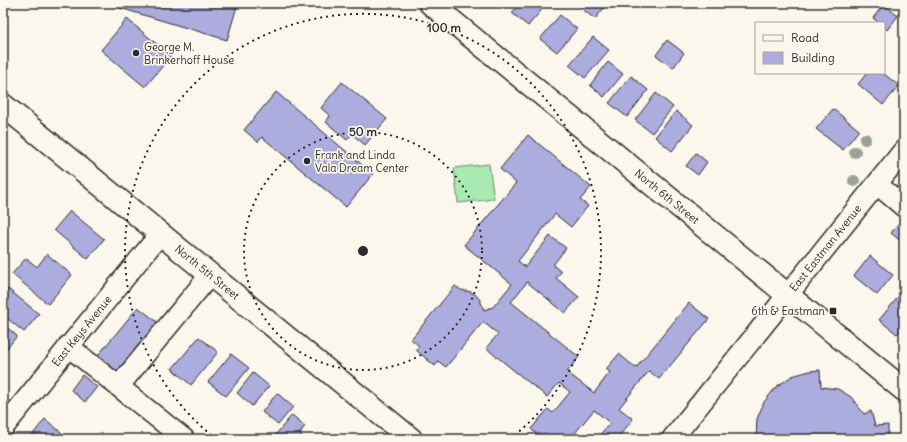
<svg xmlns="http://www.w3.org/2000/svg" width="907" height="442" viewBox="0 0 907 442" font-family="Delius,sans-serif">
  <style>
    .pitch { fill: #a9e9b2; stroke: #6a8a6e }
    .building { fill: #acadde; stroke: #2b2b2b }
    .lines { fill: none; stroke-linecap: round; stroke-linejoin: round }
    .minor-casing { stroke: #2b2b2b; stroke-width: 23 }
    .major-casing { stroke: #2b2b2b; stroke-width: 25 }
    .minor { stroke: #fbf7ec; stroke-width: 20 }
    .major { stroke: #fbf7ec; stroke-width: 22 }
    .tree { fill: #9aa195 }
    .ring { fill: none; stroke: #2b2b2b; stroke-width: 2; stroke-dasharray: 2 4 }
    .poi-dot { fill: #2b2b2b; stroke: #fbf7ec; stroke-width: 1.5 }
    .labels { text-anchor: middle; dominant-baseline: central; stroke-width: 3.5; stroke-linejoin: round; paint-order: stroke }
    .poi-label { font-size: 11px; fill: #2b2b2b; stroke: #fbf7ec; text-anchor: start }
    .street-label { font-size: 11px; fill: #2b2b2b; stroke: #fbf7ec }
    .centre { fill: #2b2b2b; stroke: #fbf7ec; stroke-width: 2 }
    .ring-label { font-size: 12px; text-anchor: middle; font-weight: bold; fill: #2b2b2b; stroke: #fbf7ec; stroke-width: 3.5; stroke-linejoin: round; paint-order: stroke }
  </style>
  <rect width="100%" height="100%" fill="#fbf7ec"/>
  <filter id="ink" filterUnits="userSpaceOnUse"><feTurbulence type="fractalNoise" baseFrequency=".025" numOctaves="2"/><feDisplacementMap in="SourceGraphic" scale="8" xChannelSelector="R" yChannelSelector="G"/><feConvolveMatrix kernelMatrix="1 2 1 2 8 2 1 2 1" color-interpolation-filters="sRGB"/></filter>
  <g filter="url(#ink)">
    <polygon class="pitch" points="489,164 494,199 458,203 454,168"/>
    <g class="building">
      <polygon points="111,3 238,3 227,40 110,5"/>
      <polygon points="520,3 541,3 544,7 528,26 512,13"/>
      <polygon points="585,3 599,3 604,8 595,19 581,8"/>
      <polygon points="884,4 898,16 887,30 884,27 884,23 879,23 873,18"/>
      <polygon points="560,15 577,29 557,52 540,39"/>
      <polygon points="127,19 171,56 145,87 101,50"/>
      <polygon points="593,37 609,50 585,78 569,65"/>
      <polygon points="667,40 684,53 673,68 656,55"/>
      <polygon points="608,62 623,74 604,97 590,85"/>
      <polygon points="867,73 883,73 899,86 883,105 858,84"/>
      <polygon points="631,76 648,90 627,117 609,103"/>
      <polygon points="342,82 387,119 365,145 352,134 347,140 326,122 330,116 321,108"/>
      <polygon points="276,92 373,174 346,207 262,137 258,142 244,130"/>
      <polygon points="656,93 673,107 652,133 635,120"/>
      <polygon points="833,109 859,130 843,150 816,129"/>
      <polygon points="676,111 693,125 672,151 655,137"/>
      <polygon points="528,135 591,187 580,200 588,206 571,227 555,214 518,261 525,267 550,236 566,248 553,265 561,272 556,278 579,297 565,313 527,282 511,302 579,357 567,372 594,393 610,372 606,369 619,354 636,368 689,303 709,319 659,379 649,371 619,408 633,419 617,439 596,439 610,423 594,410 570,439 542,439 531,429 548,409 553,413 570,392 559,383 547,397 486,348 498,334 483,322 446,367 438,361 435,366 416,350 419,346 411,339 455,286 461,290 471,292 476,295 480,300 484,310 493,307 512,284 464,245 516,183 500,169"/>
      <polygon points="696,153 707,162 698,175 686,166"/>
      <polygon points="70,211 104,239 88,259 54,230"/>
      <polygon points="904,217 904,244 891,233"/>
      <polygon points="47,254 72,275 48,304 12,274 26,258 37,267"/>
      <polygon points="870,256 893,275 877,295 854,276"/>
      <polygon points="8,289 39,314 24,332 3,315 3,294"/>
      <polygon points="899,296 904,300 904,326 897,334 879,320"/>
      <polygon points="138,307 161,325 118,377 95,359"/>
      <polygon points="3,324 17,336 3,353"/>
      <polygon points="199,337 218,352 191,385 172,369"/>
      <polygon points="231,354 249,368 226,396 208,382"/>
      <polygon points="820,370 821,387 838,389 851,397 864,414 871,411 875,426 888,425 888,439 756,439 757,419 764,402 776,387 792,376 810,371"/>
      <polygon points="253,373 269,386 252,406 237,393"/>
      <polygon points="82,375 97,387 85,402 71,390"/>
      <polygon points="277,393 293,407 278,425 262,412"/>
      <polygon points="292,415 305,426 299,434 302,436 300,439 272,439"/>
      <polygon points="45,419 62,433 57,439 31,439 30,438"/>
    </g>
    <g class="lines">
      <g class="minor-casing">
        <g id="minor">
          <polyline points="877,184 904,207"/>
          <polyline points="68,346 184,439"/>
          <polyline points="119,386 210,275"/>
          <path id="s1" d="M3,428L160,234"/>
          <path id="s2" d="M672,439L904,150"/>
        </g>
      </g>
      <g class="major-casing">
        <g id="major">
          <path id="s3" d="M430,3L904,390"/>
          <path id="s4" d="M3,105L411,439"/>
        </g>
      </g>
      <use href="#minor" class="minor"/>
      <use href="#major" class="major"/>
    </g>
    <g class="tree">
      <circle cx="865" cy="139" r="6"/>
      <circle cx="855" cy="152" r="6"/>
      <circle cx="854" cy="181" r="6"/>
    </g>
  </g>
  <g class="ring">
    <circle cx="363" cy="251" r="119"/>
    <path d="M216 439A238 238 0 1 1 510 439"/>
  </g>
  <g class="poi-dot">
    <circle cx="136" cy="53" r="4"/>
    <circle cx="307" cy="161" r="4"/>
    <rect x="829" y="307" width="8" height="8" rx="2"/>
  </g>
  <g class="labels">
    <g class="poi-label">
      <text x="144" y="47">George M.<tspan x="144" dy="13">Brinkerhoff House</tspan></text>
      <text x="315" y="155">Frank and Linda<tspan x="315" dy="13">Vala Dream Center</tspan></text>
      <text x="825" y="311" text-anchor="end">6th &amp; Eastman</text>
    </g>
    <g class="street-label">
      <text stroke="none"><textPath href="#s3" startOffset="306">North 6th Street</textPath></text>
      <text stroke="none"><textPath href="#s2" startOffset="245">East Eastman Avenue</textPath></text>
      <text stroke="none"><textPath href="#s4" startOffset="264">North 5th Street</textPath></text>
      <text stroke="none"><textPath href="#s1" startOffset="125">East Keys Avenue</textPath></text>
    </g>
  </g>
  <circle cx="363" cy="251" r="6" class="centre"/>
  <g class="ring-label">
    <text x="444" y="32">100 m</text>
    <text x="363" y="136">50 m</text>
  </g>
  <rect width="907" height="442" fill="none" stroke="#fbf7ec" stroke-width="16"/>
  <rect x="8" y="8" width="891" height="426" fill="none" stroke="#2b2b2b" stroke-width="1.5" filter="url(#ink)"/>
  <rect x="755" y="22" width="130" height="52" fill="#fbf7ec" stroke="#a8a59f"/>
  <rect x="763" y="35" width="20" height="6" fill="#fbf7ec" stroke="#a8a59f"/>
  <text x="791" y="42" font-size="12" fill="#2b2b2b">Road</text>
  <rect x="763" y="52" width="20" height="12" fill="#acadde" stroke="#a8a59f"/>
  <text x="791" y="62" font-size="12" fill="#2b2b2b">Building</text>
</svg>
